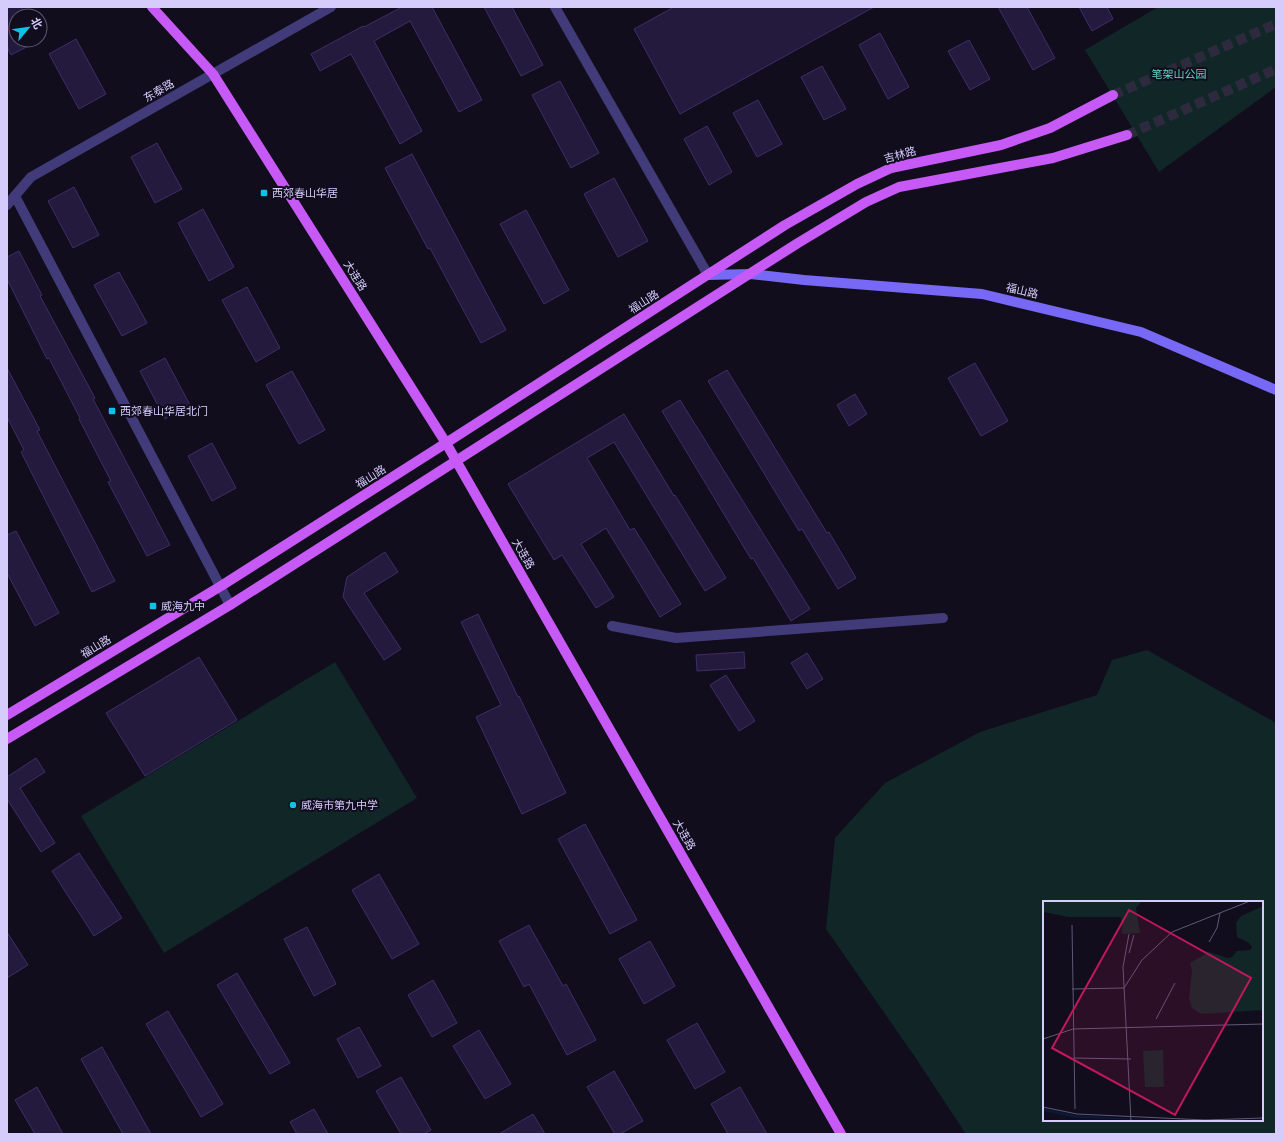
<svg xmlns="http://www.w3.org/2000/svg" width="1283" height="1141" viewBox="0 0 1283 1141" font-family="Figtree,'Noto Sans SC',sans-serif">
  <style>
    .green { fill: #102627; fill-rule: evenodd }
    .building { fill: #241a3d; stroke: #3e2e68 }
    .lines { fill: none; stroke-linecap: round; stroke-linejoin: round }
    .primary-tunnel { stroke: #2e2a3e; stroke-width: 10; stroke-dasharray: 10 5; stroke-linecap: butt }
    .street { stroke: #423b7a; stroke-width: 10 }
    .secondary { stroke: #7769f6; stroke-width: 10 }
    .primary { stroke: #c75af6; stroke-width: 10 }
    .poi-dot { fill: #0dc1e7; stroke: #110d1d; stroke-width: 1.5 }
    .labels { text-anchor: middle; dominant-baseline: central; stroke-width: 4; stroke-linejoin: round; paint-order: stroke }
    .park-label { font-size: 11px; fill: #5dd7c2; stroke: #110d1d }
    .street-label { font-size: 11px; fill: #d5ccfc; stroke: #110d1d }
    .poi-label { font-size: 11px; fill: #d5ccfc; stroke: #110d1d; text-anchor: start }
    .inset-road { fill: none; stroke: #5f5976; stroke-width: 1 }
    .view { fill: #c2185b; fill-opacity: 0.15; stroke: #c2185b; stroke-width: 2 }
    .inset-edge { fill: none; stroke: #d5ccfc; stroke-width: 2 }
  </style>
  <rect width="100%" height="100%" fill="#110d1d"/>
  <g class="green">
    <polygon points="1158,7 1276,7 1276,87 1159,172 1085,50"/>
    <path d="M1147,650L1276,723V1134H966L915,1057L826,929L835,838L885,783L980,732L1097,695L1112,660ZM1044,902H1262V1120H1044Z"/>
    <polygon points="335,662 417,798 164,953 81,816"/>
  </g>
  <g class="building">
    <polygon points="7,7 21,7 26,16 16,16 16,40 40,40 11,55 7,47"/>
    <polygon points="402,7 432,7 482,100 459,112 410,21 374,41 422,131 400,144 351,54 320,71 311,54 363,26 364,27"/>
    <polygon points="484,7 512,7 543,65 521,76"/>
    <polygon points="674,7 874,7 680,114 634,29"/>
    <polygon points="998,7 1027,7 1055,58 1033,70"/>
    <polygon points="1079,7 1107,7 1113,19 1092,31"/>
    <polygon points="880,33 909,87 888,99 859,45"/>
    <polygon points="76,39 106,94 79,109 49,54"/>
    <polygon points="969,40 990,79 970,90 948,51"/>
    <polygon points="822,66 846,109 824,120 801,77"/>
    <polygon points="560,81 599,153 571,168 532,95"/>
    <polygon points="758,100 782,144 757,157 733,113"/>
    <polygon points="707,126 732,172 709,185 684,139"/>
    <polygon points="157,143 182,189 155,203 131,157"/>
    <polygon points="412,154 506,330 481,343 430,248 428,249 385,168"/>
    <polygon points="614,178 648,241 618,257 584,194"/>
    <polygon points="74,187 99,235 73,248 48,201"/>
    <polygon points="203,209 234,267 209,281 178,223"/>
    <polygon points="526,210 569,290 544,304 500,224"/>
    <polygon points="19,251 42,295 40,296 95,398 93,399 170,545 147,556 108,482 111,481 79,419 80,418 49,358 47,359 7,279 7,257"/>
    <polygon points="119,272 147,323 122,336 94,285"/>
    <polygon points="247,287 280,348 256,362 222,300"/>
    <polygon points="165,358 190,405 165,419 140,371"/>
    <polygon points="975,363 1008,421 981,436 948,378"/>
    <polygon points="7,368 40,430 37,431 115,581 92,592 21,452 24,450 7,417"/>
    <polygon points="727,370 827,533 829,532 856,578 838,589 802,529 799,531 708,381"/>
    <polygon points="292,371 325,430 299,444 266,385"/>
    <polygon points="855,394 867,414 849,426 837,405"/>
    <polygon points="680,400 810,609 791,621 753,558 751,559 662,411"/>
    <polygon points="624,414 674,496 675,495 726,578 705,591 614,442 587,458 630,530 634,528 681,604 660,617 606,528 581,544 614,597 596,608 562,555 554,560 508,484"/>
    <polygon points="212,443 236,488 212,501 188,456"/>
    <polygon points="16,531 59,613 35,626 7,573 7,535"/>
    <polygon points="385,552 398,572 364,593 401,649 384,660 343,597 347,577"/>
    <polygon points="478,614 518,697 519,696 566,793 522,814 476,717 501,705 461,622"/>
    <polygon points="744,652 745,668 697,671 696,655"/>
    <polygon points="807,653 823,679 807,689 791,663"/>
    <polygon points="199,657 237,720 145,776 106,713"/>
    <polygon points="726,675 755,721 739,731 710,685"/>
    <polygon points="36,758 45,772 20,788 55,843 41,852 7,799 7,777"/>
    <polygon points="585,824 637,920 610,934 558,839"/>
    <polygon points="79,853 122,918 94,936 52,871"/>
    <polygon points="379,874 419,944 392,959 352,890"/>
    <polygon points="529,925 563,986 566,984 596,1040 567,1055 529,984 524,987 499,941"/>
    <polygon points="307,927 336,984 314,996 284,939"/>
    <polygon points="7,932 28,965 7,978"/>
    <polygon points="650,941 675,986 644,1004 619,959"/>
    <polygon points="237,973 290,1063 270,1074 217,985"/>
    <polygon points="433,980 457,1023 432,1037 408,995"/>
    <polygon points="168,1011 223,1104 201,1117 146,1024"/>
    <polygon points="697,1023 725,1072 695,1089 667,1040"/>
    <polygon points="359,1027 381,1066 358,1078 337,1039"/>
    <polygon points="479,1030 511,1084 485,1099 453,1046"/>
    <polygon points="102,1047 151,1134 123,1134 81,1059"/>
    <polygon points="614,1071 643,1121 620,1134 615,1134 587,1087"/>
    <polygon points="401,1077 431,1130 424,1134 401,1134 376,1091"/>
    <polygon points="37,1087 63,1134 35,1134 15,1100"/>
    <polygon points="740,1087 767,1134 728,1134 711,1104"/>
    <polygon points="314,1109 328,1134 297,1134 290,1122"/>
    <polygon points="533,1114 545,1134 499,1134"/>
  </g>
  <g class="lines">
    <g class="primary-tunnel">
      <polyline points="1113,95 1276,24"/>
      <polyline points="1127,135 1276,69"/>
    </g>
    <g class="street">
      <polyline points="555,7 708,275"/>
      <polyline points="15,196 230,605"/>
      <polyline points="7,205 31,177 331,7"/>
      <polyline points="612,626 676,638 943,618"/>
    </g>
    <polyline class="secondary" points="708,275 750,274 804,280 982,294 1141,332 1276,390"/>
    <g class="primary">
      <polyline points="152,7 213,74 446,443 841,1134"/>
      <polyline points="7,715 221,586 446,443 785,225 857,184 891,168 1001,145 1050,128 1113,95"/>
      <polyline points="7,739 230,605 798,243 866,202 899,187 1053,158 1127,135"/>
    </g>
  </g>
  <g class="poi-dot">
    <rect x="260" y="189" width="8" height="8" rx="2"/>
    <rect x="108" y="407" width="8" height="8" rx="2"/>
    <rect x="149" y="602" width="8" height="8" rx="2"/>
    <circle cx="293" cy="805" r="4"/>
  </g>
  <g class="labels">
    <g class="park-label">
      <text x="1179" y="74">笔架山公园</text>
    </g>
    <g class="street-label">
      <text transform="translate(159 91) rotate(-30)">东泰路</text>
      <text transform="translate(900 155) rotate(-15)">吉林路</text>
      <text transform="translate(355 276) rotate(58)">大连路</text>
      <text transform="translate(1022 291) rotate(13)">福山路</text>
      <text transform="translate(644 302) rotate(-33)">福山路</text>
      <text transform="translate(371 477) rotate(-32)">福山路</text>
      <text transform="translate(523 554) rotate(60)">大连路</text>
      <text transform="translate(96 647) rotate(-31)">福山路</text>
      <text transform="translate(684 835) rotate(60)">大连路</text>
    </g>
    <g class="poi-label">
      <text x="272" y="193">西郊春山华居</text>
      <text x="120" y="411">西郊春山华居北门</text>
      <text x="161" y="606">威海九中</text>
      <text x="301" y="805">威海市第九中学</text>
    </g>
  </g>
  <g transform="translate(1043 901)">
    <rect width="220" height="220" fill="#110d1d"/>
    <path d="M0,0H99L93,7L97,32L79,33L78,16H26L0,11ZM220,5V109L158,113L149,107L146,98L149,70L147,62L166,51L185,57L189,56L194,50L207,49L209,46L206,42L194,36L193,22L198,15ZM120,149L121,186H102L100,150Z" fill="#102627"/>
    <path d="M0,207L32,214L126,220L33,217L0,210Z" fill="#0b1838"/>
    <path class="inset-road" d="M29,24L32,208M86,33L80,66L88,220M166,41L174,27L177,12M86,52L91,34M81,87L99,59L129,31L207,0M29,88L81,87M113,118L132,82M0,138L30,128L220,123M31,157L88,158M0,206L34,213L162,219L220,217"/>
    <path class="view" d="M86,9L208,77L132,214L9,147Z"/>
    <rect width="220" height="220" class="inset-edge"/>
  </g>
  <rect width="1283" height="1141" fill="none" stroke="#d5ccfc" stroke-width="16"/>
  <g transform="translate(28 28) rotate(61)"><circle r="19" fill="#110d1d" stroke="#5f5976"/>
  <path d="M0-3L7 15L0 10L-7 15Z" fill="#0dc1e7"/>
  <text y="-6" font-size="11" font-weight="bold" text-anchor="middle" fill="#d5ccfc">北</text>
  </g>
</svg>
